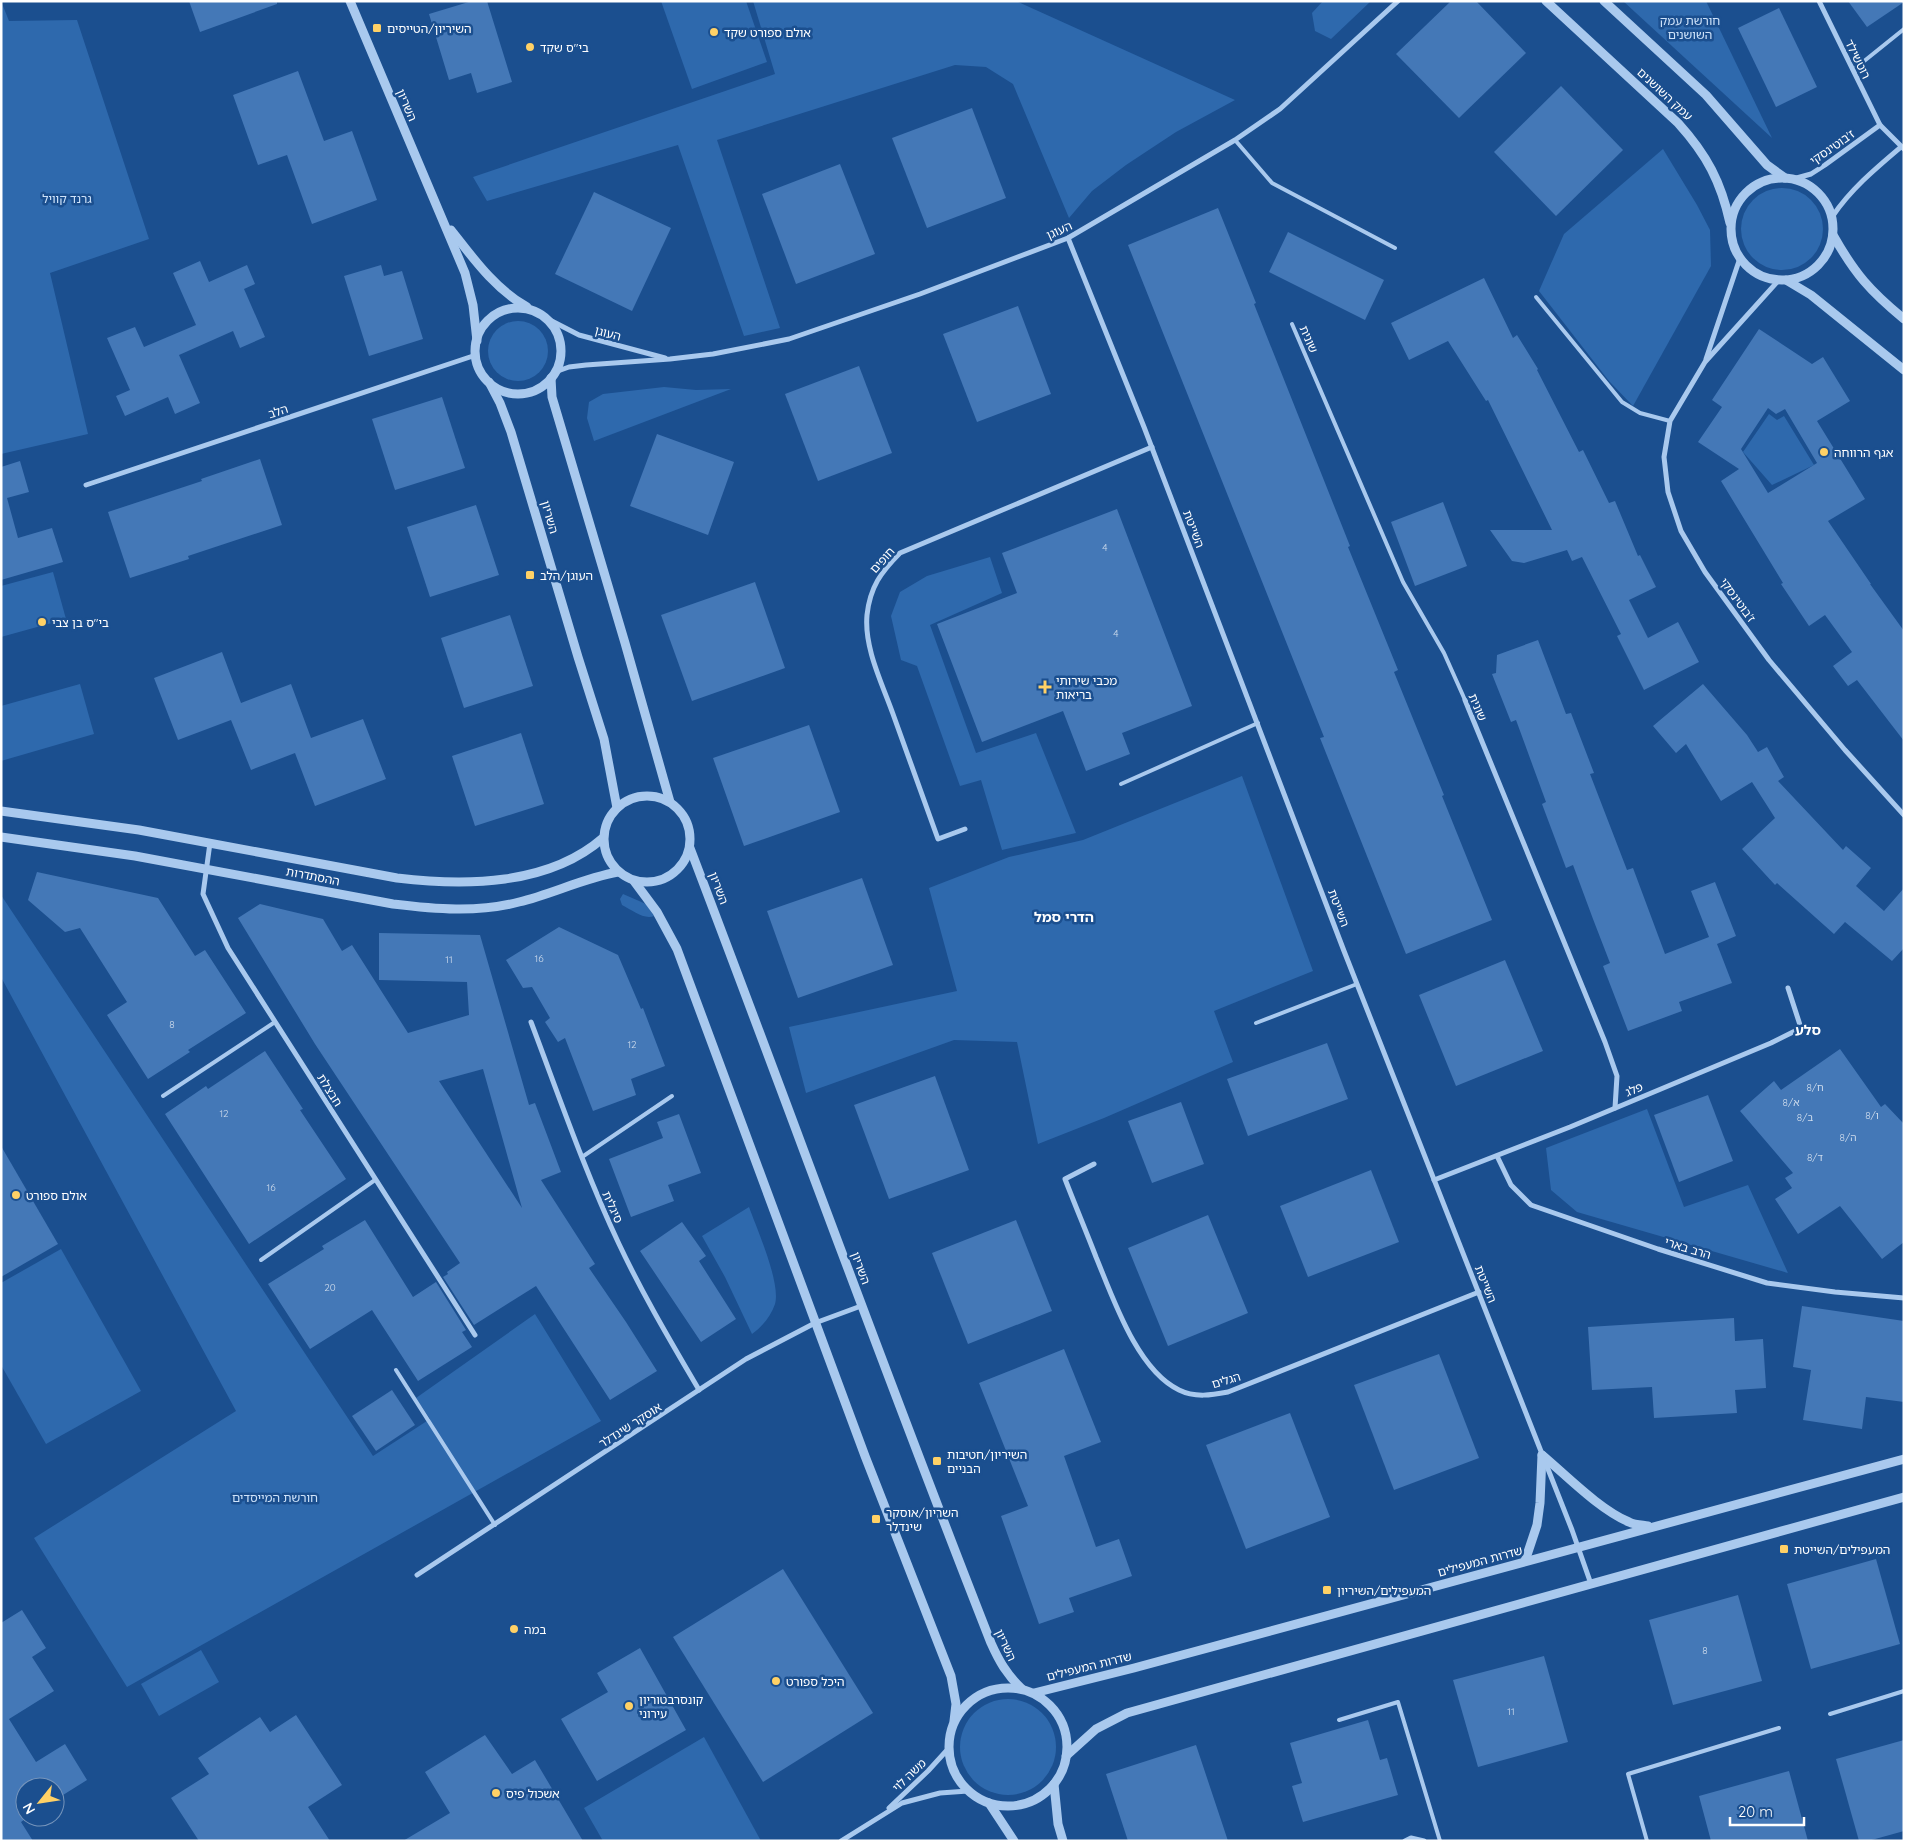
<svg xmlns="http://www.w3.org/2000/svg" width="1905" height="1842" viewBox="0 0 1905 1842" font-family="Quicksand,'Noto Sans Hebrew',sans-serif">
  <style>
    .green { fill: #2e69ad }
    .building { fill: #4478b7; fill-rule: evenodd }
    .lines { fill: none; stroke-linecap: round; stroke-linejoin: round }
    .service { stroke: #a9c9ee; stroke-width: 4 }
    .minor { stroke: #a9c9ee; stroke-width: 5 }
    .tertiary { stroke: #a9c9ee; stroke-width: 9 }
    .poi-dot { fill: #ffd166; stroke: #1b4f8f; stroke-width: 2 }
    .labels { text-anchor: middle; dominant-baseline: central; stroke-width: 5; stroke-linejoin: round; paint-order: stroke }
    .number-label { font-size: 10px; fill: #d0dded }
    .park-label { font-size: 12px; fill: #cfe3fa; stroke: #1b4f8f }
    .poi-label { font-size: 12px; fill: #fff; stroke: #1b4f8f; text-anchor: start }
    .street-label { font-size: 12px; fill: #fff; stroke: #1b4f8f }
    .neighbourhood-label { font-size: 14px; font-weight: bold; fill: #fff; stroke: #1b4f8f }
  </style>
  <rect width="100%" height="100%" fill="#1b4f8f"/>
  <g class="green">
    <polygon points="1,1 9,21 77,20 149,239 50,273 88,434 1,454"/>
    <polygon points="661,1 746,1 767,62 692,89"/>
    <polygon points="753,1 1016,1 1235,100 1176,132 1126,165 1092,191 1069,218 1013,84 986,67 955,65 717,140 780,328 744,336 678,145 487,201 473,177 775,74"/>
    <polygon points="1323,1 1371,1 1331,39 1315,31 1312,13"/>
    <polygon points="1623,1 1706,1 1772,138"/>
    <polygon points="1663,149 1697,205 1710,230 1711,266 1633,406 1609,381 1539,291 1564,234"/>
    <circle cx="1782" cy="229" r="41"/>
    <circle cx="518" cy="351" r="30"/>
    <polygon points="664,387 696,390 731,389 594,441 587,418 589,402 603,394"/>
    <polygon points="1769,414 1777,420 1784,416 1814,465 1772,485 1743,452"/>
    <polygon points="990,557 1002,593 930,625 976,753 1036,733 1076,833 1002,850 981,780 960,786 917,666 901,660 891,616 900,592 927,576"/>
    <polygon points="53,572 66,619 1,637 1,586"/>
    <polygon points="80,684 94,734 1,761 1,706"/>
    <polygon points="1242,776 1313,971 1214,1011 1233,1062 1104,1118 1038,1144 1017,1042 954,1040 806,1093 789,1027 957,991 929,888 1009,857 1083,840"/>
    <path d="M623,894L646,904L654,916C644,920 632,910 622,905L620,899Z"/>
    <polygon points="1,895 373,1456 430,1419 416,1398 535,1314 601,1421 127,1687 34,1538 236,1411 1,977"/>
    <polygon points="1647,1109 1684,1207 1748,1185 1788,1273 1577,1212 1551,1190 1546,1148"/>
    <path d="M749,1207C757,1229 781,1283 775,1304C771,1316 762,1327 752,1334L725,1277L702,1236Z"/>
    <polygon points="61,1249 141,1391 46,1444 1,1365 1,1283"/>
    <polygon points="201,1650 219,1682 159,1716 141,1684"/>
    <circle cx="1008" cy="1747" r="48"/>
    <polygon points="704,1737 761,1841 603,1841 584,1808"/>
  </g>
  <g class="building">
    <polygon points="189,1 277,1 277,4 200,32"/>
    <polygon points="472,1 487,1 512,82 477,93 471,73 449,80 429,14"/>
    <polygon points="1451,1 1476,1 1526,53 1459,118 1396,54"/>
    <polygon points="1848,1 1904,1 1904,2 1867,27"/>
    <polygon points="1779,8 1817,87 1776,107 1738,28"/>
    <polygon points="298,71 324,141 352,131 377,200 312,224 287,155 258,165 233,95"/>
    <polygon points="1561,86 1623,150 1556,216 1494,152"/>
    <polygon points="972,108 1006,198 927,228 892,138"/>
    <polygon points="840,164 875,254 796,284 762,194"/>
    <polygon points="594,192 671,228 632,311 555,274"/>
    <polygon points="1218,208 1256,303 1254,304 1350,546 1348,547 1398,670 1394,672 1444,795 1442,796 1492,920 1406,954 1320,738 1324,737 1128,245"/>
    <polygon points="1288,232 1384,280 1365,320 1269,272"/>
    <polygon points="200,261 209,282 247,265 255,284 244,289 265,337 240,348 233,331 179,355 200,403 175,414 168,397 125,416 116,396 130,390 107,338 135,327 144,347 196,325 173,273"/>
    <polygon points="381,265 384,276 402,271 423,339 369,356 344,276"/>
    <polygon points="1484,278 1513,338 1517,335 1538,369 1537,370 1579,452 1583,450 1609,503 1615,501 1638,556 1640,555 1656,587 1629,600 1648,638 1678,622 1699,662 1644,690 1617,636 1621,634 1582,557 1572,561 1567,550 1524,563 1512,561 1490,530 1552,530 1488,400 1486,401 1448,341 1409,360 1391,323"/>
    <polygon points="1018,306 1051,394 977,422 943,334"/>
    <path d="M1759,329L1812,364L1823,357L1850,401L1817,421L1865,499L1828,521L1871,584H1870L1904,631V741L1857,680L1848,686L1833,666L1852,652L1825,615L1809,626L1781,584L1783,583L1721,481L1739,469L1698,442L1722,407L1712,400ZM1768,408L1776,414L1785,409L1817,463L1768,493L1741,449Z"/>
    <polygon points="859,366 892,453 818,481 785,394"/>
    <polygon points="442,397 465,468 395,490 372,419"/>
    <polygon points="657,434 734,462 708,535 630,506"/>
    <polygon points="260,459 282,525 188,556 189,559 130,578 108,512 202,481 201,479"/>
    <polygon points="20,461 29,492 7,498 18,538 52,528 63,562 1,580 1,467"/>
    <polygon points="1443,502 1467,566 1415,586 1391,522"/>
    <polygon points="476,505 499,575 430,597 407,527"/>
    <polygon points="1117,509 1192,706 1122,733 1130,754 1086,771 1063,711 982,742 937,624 1017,593 1002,553"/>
    <polygon points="755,582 785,668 692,701 661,615"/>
    <polygon points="510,615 533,686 464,708 441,638"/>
    <polygon points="1538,640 1566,714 1571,713 1594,773 1590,774 1627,870 1633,868 1665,954 1709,937 1691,891 1715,882 1736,936 1717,944 1732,983 1679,1002 1682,1011 1628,1031 1603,966 1610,963 1593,919 1573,865 1566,868 1542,804 1546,802 1516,720 1511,722 1492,674 1496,673 1497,655"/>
    <polygon points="222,652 241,703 291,684 311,738 363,719 386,779 315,806 295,753 251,770 231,720 178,740 154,678"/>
    <polygon points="1703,684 1747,735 1758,752 1767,747 1784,777 1778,781 1843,850 1846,846 1871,868 1856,886 1884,911 1904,888 1904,948 1892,961 1845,922 1834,934 1777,883 1775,885 1742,849 1775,818 1752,782 1721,801 1686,744 1676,753 1653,726"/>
    <polygon points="809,725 840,812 744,846 713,758"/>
    <polygon points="521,733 544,804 475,826 452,756"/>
    <polygon points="37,872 158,898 195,956 205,950 246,1013 188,1050 190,1052 148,1079 107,1015 127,1002 80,928 65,932 28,900"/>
    <polygon points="862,878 893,965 798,998 767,911"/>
    <path d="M260,904L323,919L342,951L352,945L408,1033L469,1015L467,982L379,980V933L480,935L529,1105L535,1103L561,1172L541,1180L595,1264L589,1268L626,1322L657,1371L610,1400L536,1286L474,1325L443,1277L448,1274L447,1272L460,1263L315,1044L238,918ZM483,1069L522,1208L439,1081Z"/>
    <polygon points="559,927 618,955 641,1009 643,1008 665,1066 631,1079 636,1095 593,1111 565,1038 558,1042 545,1022 550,1018 532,987 523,988 506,960"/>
    <polygon points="1505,960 1543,1051 1456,1086 1419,995"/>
    <polygon points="1327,1043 1348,1099 1248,1136 1227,1079"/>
    <polygon points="1840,1049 1881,1107 1885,1104 1904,1124 1904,1242 1882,1259 1840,1206 1798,1234 1775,1199 1792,1188 1785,1178 1793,1173 1740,1111 1774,1081 1781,1090"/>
    <polygon points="265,1051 303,1109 300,1110 346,1179 249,1244 165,1114 206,1086 208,1089"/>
    <polygon points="935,1076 969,1170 889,1199 854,1105"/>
    <polygon points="1708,1095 1733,1161 1679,1182 1654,1115"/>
    <polygon points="1181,1102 1204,1164 1152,1183 1128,1121"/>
    <polygon points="679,1114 701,1173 668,1185 674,1201 631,1217 609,1159 663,1138 657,1122"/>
    <polygon points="1,1146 58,1244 1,1277"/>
    <polygon points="1371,1170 1399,1242 1308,1277 1280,1206"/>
    <polygon points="1208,1215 1248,1313 1168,1346 1128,1248"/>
    <polygon points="365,1220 413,1297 436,1282 466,1330 462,1332 472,1347 418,1381 372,1310 310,1349 268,1284 324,1249 322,1246"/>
    <polygon points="1016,1220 1052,1311 968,1344 932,1253"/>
    <polygon points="682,1222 706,1256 699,1261 736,1319 701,1342 640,1251"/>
    <polygon points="1802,1306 1904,1321 1904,1402 1866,1397 1862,1429 1803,1420 1811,1370 1793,1367"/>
    <polygon points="1734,1318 1735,1341 1763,1339 1766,1388 1735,1390 1737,1413 1654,1418 1652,1387 1592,1390 1588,1327"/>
    <polygon points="1064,1349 1101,1442 1064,1456 1096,1547 1119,1539 1132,1576 1069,1598 1074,1612 1039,1624 1001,1516 1028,1506 979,1383"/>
    <polygon points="1439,1354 1479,1458 1394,1490 1354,1385"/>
    <polygon points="392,1390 415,1425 376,1451 352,1416"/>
    <polygon points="1290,1413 1330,1517 1246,1549 1206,1445"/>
    <polygon points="1876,1559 1900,1644 1811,1669 1787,1584"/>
    <polygon points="783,1569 873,1713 763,1782 673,1637"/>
    <polygon points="1738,1595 1762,1681 1673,1705 1649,1620"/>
    <polygon points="22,1610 46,1648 32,1657 54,1691 9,1719 36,1762 65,1744 87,1780 55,1800 55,1787 25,1787 25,1817 28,1817 21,1822 33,1841 1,1841 1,1623"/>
    <polygon points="640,1648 686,1730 597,1781 561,1719 608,1692 597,1673"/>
    <polygon points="1544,1656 1568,1742 1478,1767 1453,1680"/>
    <polygon points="296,1715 342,1785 308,1807 330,1841 199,1841 171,1798 209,1774 198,1758 260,1717 270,1732"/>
    <polygon points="1368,1720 1380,1760 1387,1758 1398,1795 1303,1822 1292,1786 1302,1783 1290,1743"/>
    <polygon points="485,1735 512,1774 535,1760 583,1841 403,1841 450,1813 425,1772"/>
    <polygon points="1904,1740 1904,1831 1868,1841 1859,1841 1836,1759"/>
    <polygon points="1196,1745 1228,1841 1128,1841 1106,1774"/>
    <polygon points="1789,1771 1808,1841 1711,1841 1699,1796"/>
  </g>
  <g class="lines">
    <g class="service">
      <polyline points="1853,70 1904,29"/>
      <polyline points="1235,140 1272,183 1395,248"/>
      <polyline points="1536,297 1622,402 1640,413 1670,421"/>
      <polyline points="1292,324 1403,582 1444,653 1465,700"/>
      <polyline points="1121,784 1258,723"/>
      <polyline points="1256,1023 1357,984"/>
      <polyline points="163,1096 275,1022"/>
      <polyline points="582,1157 672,1096"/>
      <polyline points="261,1260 375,1180"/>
      <polyline points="396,1370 495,1525"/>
      <polyline points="1830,1714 1904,1691"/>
      <polyline points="1339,1720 1398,1702 1440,1841"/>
      <polyline points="1647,1841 1628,1774 1779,1728"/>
    </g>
    <g class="minor">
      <polyline points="1819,1 1880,125 1904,149"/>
      <polyline points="1793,179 1811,174 1825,165 1880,125"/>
      <path d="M1832,217C1851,189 1875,169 1901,147"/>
      <polyline points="1068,238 1144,427 1344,951 1572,1530 1591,1584"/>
      <polyline points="1779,280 1705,362 1670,421 1664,457 1668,492 1681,531 1705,572 1769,660 1845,750 1904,815"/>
      <polyline points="544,317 579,335 665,358"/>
      <polyline points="1706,359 1740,258"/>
      <polyline points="555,372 569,367 586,365 670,359 713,354 789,339 920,294 1068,238 1235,140 1280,109 1398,1"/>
      <polyline points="86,485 476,355"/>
      <polyline points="1465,700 1605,1042 1617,1076 1615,1108"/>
      <path d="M965,829L938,839C923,797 908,755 893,714C882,683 864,648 867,615C870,587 881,572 900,553L1152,447"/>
      <polyline points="210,843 203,894 228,948 475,1335"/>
      <path d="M531,1022C559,1096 585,1172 619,1244C643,1295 671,1342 699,1390"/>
      <polyline points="1497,1156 1511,1185 1531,1205 1658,1249 1767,1283 1835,1292 1904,1298"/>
      <path d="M1094,1164L1065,1179C1075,1205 1086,1231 1096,1257C1113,1298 1137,1370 1179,1390C1195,1398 1212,1395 1228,1392L1479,1292"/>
      <polyline points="1434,1180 1570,1127 1771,1043 1801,1028 1788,988"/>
      <polyline points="417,1575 746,1359 815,1323 861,1306"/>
      <polyline points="889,1808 928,1771 948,1749"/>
      <polyline points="841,1841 902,1803 940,1793 968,1791"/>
      <polyline points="1405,1841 1411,1838 1424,1841"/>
    </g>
    <g class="tertiary">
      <polyline points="350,1 465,273 473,305 477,341"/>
      <path d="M1546,1L1678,123C1707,155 1721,182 1730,223"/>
      <polyline points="1604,1 1706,95 1767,165 1785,178"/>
      <circle cx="1782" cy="229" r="51"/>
      <path d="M451,230C473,258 495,289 527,307"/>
      <path d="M1833,235C1855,274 1870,291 1904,319"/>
      <polyline points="1786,280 1811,295 1904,370"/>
      <circle cx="518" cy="351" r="43"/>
      <polyline points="551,378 552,397 625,643 670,802"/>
      <polyline points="489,382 500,403 511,432 578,657 604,739 617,808"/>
      <circle cx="647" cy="839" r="43"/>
      <path d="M1,811L139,830L397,878C465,886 548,886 603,838"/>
      <path d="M1,837L135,856L393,904C434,909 478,913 519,902C552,894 584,878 618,872"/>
      <path d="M690,848C791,1113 887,1379 991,1643C999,1661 1007,1675 1022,1689"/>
      <polyline points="634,881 657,912 677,949 865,1456 951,1676 956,1704 954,1721"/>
      <path d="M1542,1455C1567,1476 1600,1510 1629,1522C1635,1525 1642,1525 1648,1526"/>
      <polyline points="1525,1561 1537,1525 1540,1503 1542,1455"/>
      <circle cx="1008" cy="1747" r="59"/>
      <polyline points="1034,1693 1134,1668 1904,1459"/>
      <polyline points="1066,1756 1096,1729 1127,1713 1904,1497"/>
      <polyline points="1054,1784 1058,1824 1063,1841"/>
      <polyline points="989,1803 1014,1841"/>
    </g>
  </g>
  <g class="poi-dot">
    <rect x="372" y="23" width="10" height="10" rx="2.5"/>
    <circle cx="714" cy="32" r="5"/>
    <circle cx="530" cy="47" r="5"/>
    <circle cx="1824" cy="452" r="5"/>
    <rect x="525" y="570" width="10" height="10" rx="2.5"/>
    <circle cx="42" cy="622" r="5"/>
    <path d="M1042.5 679.5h5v5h5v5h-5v5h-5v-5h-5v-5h5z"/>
    <circle cx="16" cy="1195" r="5"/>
    <rect x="932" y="1456" width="10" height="10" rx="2.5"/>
    <rect x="871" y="1514" width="10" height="10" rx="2.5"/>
    <rect x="1779" y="1544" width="10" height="10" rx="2.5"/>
    <rect x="1322" y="1585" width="10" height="10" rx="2.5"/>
    <circle cx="514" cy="1629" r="5"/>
    <circle cx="776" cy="1681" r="5"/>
    <circle cx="629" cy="1706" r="5"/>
    <circle cx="496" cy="1793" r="5"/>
  </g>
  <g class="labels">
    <g class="number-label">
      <text x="1105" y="547">4</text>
      <text x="1116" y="633">4</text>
      <text x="539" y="958">16</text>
      <text x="449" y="959">11</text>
      <text x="172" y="1024">8</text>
      <text x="632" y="1044">12</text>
      <text x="1815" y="1087">8/ח</text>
      <text x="1791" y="1102">8/א</text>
      <text x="224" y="1113">12</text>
      <text x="1872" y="1115">8/ו</text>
      <text x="1805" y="1117">8/ב</text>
      <text x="1848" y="1137">8/ה</text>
      <text x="1815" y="1157">8/ד</text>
      <text x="271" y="1187">16</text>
      <text x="330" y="1287">20</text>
      <text x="1705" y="1650">8</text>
      <text x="1511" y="1711">11</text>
    </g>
    <g class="park-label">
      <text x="1690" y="20">חורשת עמק<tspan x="1690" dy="14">השושנים</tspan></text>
      <text x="67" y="198">גרנד קוויל</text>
      <text x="275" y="1497">חורשת המייסדים</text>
    </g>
    <g class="poi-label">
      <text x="387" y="28">השיריון/הטייסים</text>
      <text x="724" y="32">אולם ספורט שקד</text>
      <text x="540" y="47">בי"ס שקד</text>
      <text x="1834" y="452">אגף הרווחה</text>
      <text x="540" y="575">העוגן/הלב</text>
      <text x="52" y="622">בי"ס בן צבי</text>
      <text x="1056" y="680">מכבי שירותי<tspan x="1056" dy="14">בריאות</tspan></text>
      <text x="26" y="1195">אולם ספורט</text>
      <text x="947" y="1454">השיריון/חטיבות<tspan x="947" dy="14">הבניים</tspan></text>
      <text x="886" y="1512">השריון/אוסקר<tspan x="886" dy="14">שינדלר</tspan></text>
      <text x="1794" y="1549">המעפילים/השייטת</text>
      <text x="1337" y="1590">המעפילים/השיריון</text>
      <text x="524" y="1629">במה</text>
      <text x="786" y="1681">היכל ספורט</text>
      <text x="639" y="1699">קונסרבטוריון<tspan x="639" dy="14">עירוני</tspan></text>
      <text x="506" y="1793">אשכול פיס</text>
    </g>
    <g class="street-label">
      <text transform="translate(1858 59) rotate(64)">רוטשילד</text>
      <text transform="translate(1665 94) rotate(43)">עמק השושנים</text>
      <text transform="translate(407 105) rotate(67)">השריון</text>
      <text transform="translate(1832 147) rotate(-35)">ז'בוטינסקי</text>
      <text transform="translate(1059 230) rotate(-24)">העוגן</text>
      <text transform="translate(608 333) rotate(15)">העוגן</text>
      <text transform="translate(1309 339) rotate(66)">שונית</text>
      <text transform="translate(278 411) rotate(-18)">הלב</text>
      <text transform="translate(550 517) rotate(74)">השריון</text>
      <text transform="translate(1194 529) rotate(69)">השייטת</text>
      <text transform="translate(882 560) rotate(-48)">חופים</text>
      <text transform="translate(1738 600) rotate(54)">ז'בוטינסקי</text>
      <text transform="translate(1478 707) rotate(67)">שונית</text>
      <text transform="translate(313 876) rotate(11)">ההסתדרות</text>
      <text transform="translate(719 888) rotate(69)">השריון</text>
      <text transform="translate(1339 908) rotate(69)">השייטת</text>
      <text transform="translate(1634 1089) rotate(-23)">פלג</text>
      <text transform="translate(330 1090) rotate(58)">חבצלת</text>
      <text transform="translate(613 1207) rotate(66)">סיגלית</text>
      <text transform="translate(1688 1248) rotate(17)">הרב בארי</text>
      <text transform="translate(861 1268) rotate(70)">השריון</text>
      <text transform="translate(1486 1284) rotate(68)">השייטת</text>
      <text transform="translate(1226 1380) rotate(-17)">הגלים</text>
      <text transform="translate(630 1425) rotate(-33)">אוסקר שינדלר</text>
      <text transform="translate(1480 1561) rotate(-15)">שדרות המעפילים</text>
      <text transform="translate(1006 1645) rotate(65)">השריון</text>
      <text transform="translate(1089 1666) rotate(-14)">שדרות המעפילים</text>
      <text transform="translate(909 1775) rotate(-44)">משה לוי</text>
    </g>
    <g class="neighbourhood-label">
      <text x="1064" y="917">הדרי סמל</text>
      <text x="1808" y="1030">סלע</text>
    </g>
  </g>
  <rect width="1905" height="1842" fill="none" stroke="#ffffff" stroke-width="5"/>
  <g transform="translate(40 1802) rotate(240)"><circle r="24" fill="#1b4f8f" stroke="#7695bc"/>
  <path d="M0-4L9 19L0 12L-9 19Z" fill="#ffd166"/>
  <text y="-8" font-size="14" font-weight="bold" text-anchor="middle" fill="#ffffff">N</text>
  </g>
  <path d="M1730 1817v8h74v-8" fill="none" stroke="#ffffff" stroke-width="2.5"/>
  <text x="1738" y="1817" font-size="15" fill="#ffffff" stroke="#1b4f8f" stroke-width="4" paint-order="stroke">20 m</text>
</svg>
